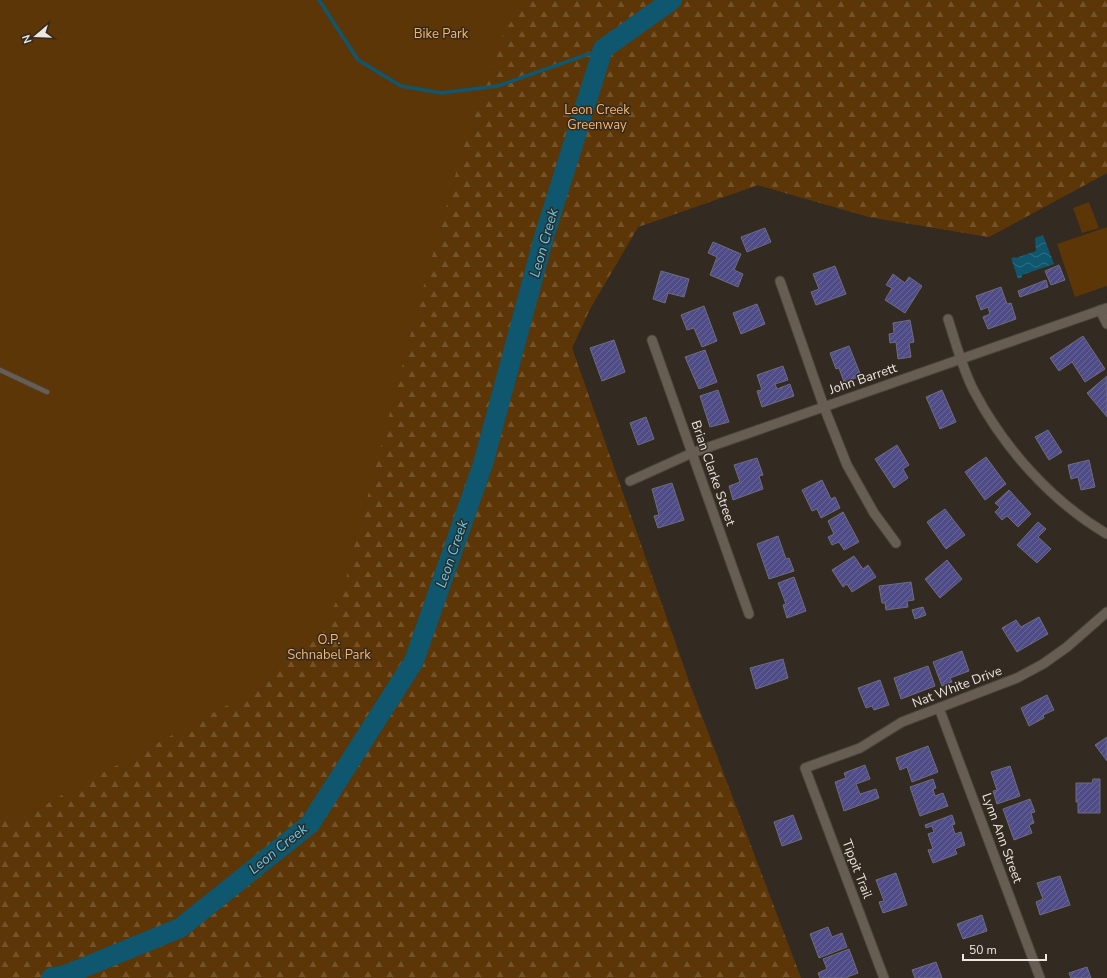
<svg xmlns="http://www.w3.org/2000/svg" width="1107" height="978" viewBox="0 0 1107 978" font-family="'Nunito Sans',sans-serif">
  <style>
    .green { fill: #5c3606 }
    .forest { fill: url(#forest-firs) }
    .water { fill: url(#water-waves) }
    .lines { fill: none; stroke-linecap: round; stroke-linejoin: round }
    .stream { stroke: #0e576f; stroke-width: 3.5 }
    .river { stroke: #0e576f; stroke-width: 20 }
    .building { fill: url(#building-hatch); stroke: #6d6d7b }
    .service-casing { stroke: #4c453d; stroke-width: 6 }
    .minor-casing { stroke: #4c453d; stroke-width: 11 }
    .service { stroke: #685d53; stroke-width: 4.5 }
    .minor { stroke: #685d53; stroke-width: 9 }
    .labels { text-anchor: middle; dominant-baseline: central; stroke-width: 3; stroke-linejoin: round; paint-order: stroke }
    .park-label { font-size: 13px; fill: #fcb467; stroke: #332a21 }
    .street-label { font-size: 13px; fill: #ece6e0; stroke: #332a21 }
    .water-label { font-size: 14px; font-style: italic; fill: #56d1ff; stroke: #332a21 }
  </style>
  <defs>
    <pattern id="forest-firs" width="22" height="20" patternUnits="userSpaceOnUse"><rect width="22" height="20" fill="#5c3606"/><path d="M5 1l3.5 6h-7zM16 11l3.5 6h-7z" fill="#74532a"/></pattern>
    <pattern id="water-waves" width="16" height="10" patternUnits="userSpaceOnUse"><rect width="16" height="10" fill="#0e576f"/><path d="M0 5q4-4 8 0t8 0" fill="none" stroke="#316f83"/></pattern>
    <pattern id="building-hatch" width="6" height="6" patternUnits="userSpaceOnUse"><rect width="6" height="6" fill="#504c88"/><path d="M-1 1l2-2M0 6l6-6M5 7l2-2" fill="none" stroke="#696698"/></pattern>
  </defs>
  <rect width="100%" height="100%" fill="#332a21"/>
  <g class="green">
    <polygon points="0,0 1107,0 1107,173 989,237 869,217 758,185 638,227 590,309 572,348 731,802 0,978"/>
    <polygon points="1089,202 1099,228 1082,233 1073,208"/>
    <polygon points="1107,227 1107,286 1075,297 1057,244"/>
  </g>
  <polygon class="forest" points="528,0 1107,0 1107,173 989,237 869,217 758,185 638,227 590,309 572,348 691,687 801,978 0,978 0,820 16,822 62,795 255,690 322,630 344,586 420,299 462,152 504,31"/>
  <polygon class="water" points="1043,235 1054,264 1022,275 1022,277 1018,279 1011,258 1015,257 1016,258 1036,251 1035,238"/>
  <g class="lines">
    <polyline class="stream" points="319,0 358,60 401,86 441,93 498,86 603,49"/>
    <polyline class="river" points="51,978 68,974 180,928 310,824 414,661 483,464 544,237 603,49 672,0"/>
  </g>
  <g class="building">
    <polygon points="765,228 771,242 747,252 741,237"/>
    <polygon points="713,242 741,254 734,270 743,274 738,287 710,275 717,257 708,253"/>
    <polygon points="1059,265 1065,280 1051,285 1045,271"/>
    <polygon points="835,266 846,294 816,305 811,292 819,289 813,274"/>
    <polygon points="661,271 689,279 684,297 668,293 665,303 653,299"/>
    <polygon points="893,274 905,283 909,277 922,286 905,313 885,300 892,288 886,285"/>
    <polygon points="1046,280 1048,287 1020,297 1018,291"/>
    <polygon points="1001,287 1007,304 1011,303 1016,319 988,329 983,317 990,314 988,307 981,310 976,296"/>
    <polygon points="757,304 765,324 741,334 733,313"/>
    <polygon points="704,306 717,341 702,347 694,328 687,330 681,315"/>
    <polygon points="910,320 914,342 909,343 911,357 898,359 896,342 890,343 889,334 894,333 893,323"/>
    <polygon points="1083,336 1105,369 1085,382 1072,362 1059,371 1050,358"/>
    <polygon points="614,340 625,372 602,381 590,348"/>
    <polygon points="849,346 861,376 844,382 839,368 836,369 830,353"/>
    <polygon points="705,350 717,382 699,389 685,357"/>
    <polygon points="783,366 788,380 775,384 777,389 790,384 794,396 762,407 757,391 762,390 757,375"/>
    <polygon points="1107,376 1107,417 1087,393"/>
    <polygon points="718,390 729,422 710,427 700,396"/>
    <polygon points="942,390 956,422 940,429 926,397"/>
    <polygon points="646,417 654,439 638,445 630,423"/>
    <polygon points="1048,430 1062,452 1049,460 1035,437"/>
    <polygon points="897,445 909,465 903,469 908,478 894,488 875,459"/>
    <polygon points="986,457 1006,484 985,500 965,472"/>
    <polygon points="757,458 763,475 759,476 763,489 733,500 729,486 740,482 734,465"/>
    <polygon points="1089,460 1095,487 1081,490 1078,477 1071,479 1068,465"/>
    <polygon points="822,480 831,499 835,497 840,508 821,518 817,509 812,511 802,490"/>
    <polygon points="672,483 684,520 658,528 654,516 659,515 652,489"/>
    <polygon points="1009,490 1031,514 1018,527 1007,516 1002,520 995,512 1000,507 995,503"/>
    <polygon points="945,509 965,535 946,549 927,522"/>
    <polygon points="843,512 859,542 844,550 839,542 832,545 828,537 834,534 828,521"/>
    <polygon points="1038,522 1046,529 1038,537 1051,549 1037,563 1017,545"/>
    <polygon points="778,536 786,559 789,558 794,571 769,579 757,544"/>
    <polygon points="854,556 863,569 868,565 876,577 852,592 847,584 843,587 832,570"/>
    <polygon points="947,560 962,579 940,598 925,579"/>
    <polygon points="794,577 806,611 787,618 783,605 786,604 778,583"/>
    <polygon points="911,582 914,600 907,601 908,607 886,610 885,603 882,603 879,586"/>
    <polygon points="923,607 926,615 915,619 912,610"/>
    <polygon points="1039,617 1048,634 1017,652 1002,628 1016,620 1021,627"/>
    <polygon points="962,651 969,671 950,678 952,682 942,686 933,662"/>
    <polygon points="783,659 788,678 756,689 750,668"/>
    <polygon points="928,666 935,686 901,699 894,678"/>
    <polygon points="880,680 889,705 874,710 872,706 866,708 858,688"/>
    <polygon points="1047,695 1054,710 1043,715 1044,718 1029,726 1021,708"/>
    <polygon points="1107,737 1107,761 1095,745"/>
    <polygon points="928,746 938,772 912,782 907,767 900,770 896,758"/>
    <polygon points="865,765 870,779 856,784 860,794 876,789 879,798 844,811 835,782 846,778 844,773"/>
    <polygon points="1010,766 1020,796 997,804 993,791 997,790 991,772"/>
    <polygon points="933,779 936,788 933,789 935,796 943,793 948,806 920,816 910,787"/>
    <polygon points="1093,779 1100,779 1100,813 1078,813 1078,802 1076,802 1076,783 1092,783"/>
    <polygon points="1030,799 1035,812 1031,813 1034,823 1029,825 1032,833 1014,840 1003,809"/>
    <polygon points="793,815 802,839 782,846 774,822"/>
    <polygon points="952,815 955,824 952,825 955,834 961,832 965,845 955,849 957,854 933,863 928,850 933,849 928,834 934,832 932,826 926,828 925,825"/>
    <polygon points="896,873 907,905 883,913 879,902 884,901 876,880"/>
    <polygon points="1060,876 1070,905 1040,915 1036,902 1043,899 1037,883"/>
    <polygon points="982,915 987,931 963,939 957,924"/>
    <polygon points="828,927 832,937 842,933 847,947 819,958 810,934"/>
    <polygon points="849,949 858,973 845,978 820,978 818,973 827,969 823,959"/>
    <polygon points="936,962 942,978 915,978 912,970"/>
    <polygon points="1087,967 1091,978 1071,978 1069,973"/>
  </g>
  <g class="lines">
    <g class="service-casing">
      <polyline id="service" points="0,370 47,392"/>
    </g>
    <g class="minor-casing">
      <g id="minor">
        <polyline points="780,281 824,407 847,465 874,513 896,543"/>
        <polyline points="1100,310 1107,324"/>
        <path d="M948,319C956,343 962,368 974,391C1004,448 1051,501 1107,534"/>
        <polyline points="652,340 749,614"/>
        <polyline points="630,481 692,453 1107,308"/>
        <polyline points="939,708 1040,978"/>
        <polyline points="884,978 805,768 860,748 902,722 1017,678 1043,664 1067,647 1107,612"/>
      </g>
    </g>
    <use href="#service" class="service"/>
    <use href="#minor" class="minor"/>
  </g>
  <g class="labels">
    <g class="park-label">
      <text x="441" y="34">Bike Park</text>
      <text x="597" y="110">Leon Creek<tspan x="597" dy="15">Greenway</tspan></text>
      <text x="329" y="640">O.P.<tspan x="329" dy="15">Schnabel Park</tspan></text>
    </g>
    <g class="street-label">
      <text transform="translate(863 379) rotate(-19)">John Barrett</text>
      <text transform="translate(713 473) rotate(71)">Brian Clarke Street</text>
      <text transform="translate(957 687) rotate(-21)">Nat White Drive</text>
      <text transform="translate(1002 838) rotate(70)">Lynn Ann Street</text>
      <text transform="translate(857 869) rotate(69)">Tippit Trail</text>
    </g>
    <g class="water-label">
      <text transform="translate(544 243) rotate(-74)">Leon Creek</text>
      <text transform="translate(452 554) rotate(-71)">Leon Creek</text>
      <text transform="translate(278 849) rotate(-39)">Leon Creek</text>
    </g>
  </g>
  <g transform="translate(36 36) rotate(251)" stroke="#332a21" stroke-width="3" paint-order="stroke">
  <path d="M0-3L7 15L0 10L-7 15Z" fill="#ece6e0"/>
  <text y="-6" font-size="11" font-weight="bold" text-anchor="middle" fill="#ece6e0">N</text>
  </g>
  <path d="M963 954v6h83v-6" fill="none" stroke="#ece6e0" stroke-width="2"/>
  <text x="969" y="954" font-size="12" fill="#ece6e0" stroke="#332a21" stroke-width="3" paint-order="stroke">50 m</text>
</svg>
